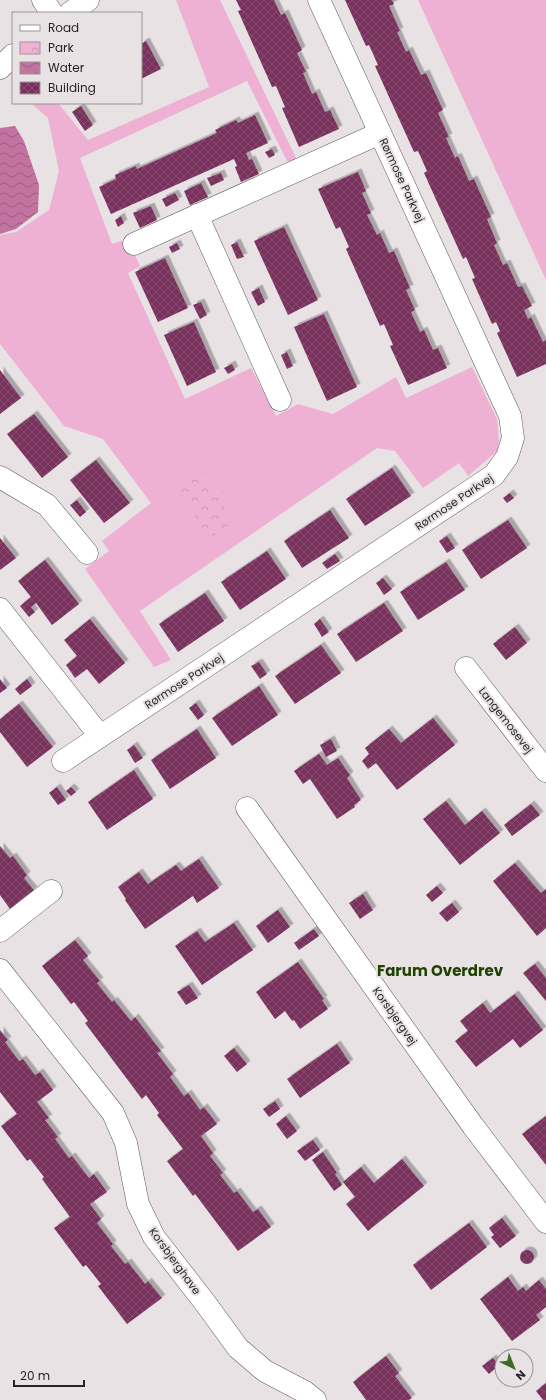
<svg xmlns="http://www.w3.org/2000/svg" width="546" height="1400" viewBox="0 0 546 1400" font-family="Poppins,sans-serif">
  <style>
    .green { fill: #efb1d3 }
    .park { fill: url(#park-crowns) }
    .water { fill: url(#water-waves) }
    .building { fill: url(#building-cross-hatch); filter: url(#shadow) }
    .lines { fill: none; stroke-linecap: round; stroke-linejoin: round }
    .minor-casing { stroke: #5f5a5d; stroke-width: 23 }
    .minor { stroke: #fff; stroke-width: 22 }
    .labels { text-anchor: middle; dominant-baseline: central; stroke-width: 4; stroke-linejoin: round; paint-order: stroke }
    .street-label { font-size: 11px; fill: #262425; stroke: #e8e2e5 }
    .district-label { font-size: 15px; font-weight: bold; fill: #1f4402; stroke: #e8e2e5 }
  </style>
  <defs>
    <pattern id="park-crowns" width="20" height="18" patternUnits="userSpaceOnUse"><rect width="20" height="18" fill="#efb1d3"/><path d="M2 6a3 3 0 1 1 6 0M12 15a3 3 0 1 1 6 0" fill="none" stroke="#cd98b5"/></pattern>
    <pattern id="water-waves" width="16" height="10" patternUnits="userSpaceOnUse"><rect width="16" height="10" fill="#c273a0"/><path d="M0 5q4-4 8 0t8 0" fill="none" stroke="#9d5e82"/></pattern>
    <pattern id="building-cross-hatch" width="8" height="8" patternUnits="userSpaceOnUse"><rect width="8" height="8" fill="#78305c"/><path d="M0 0l8 8M0 8l8-8" fill="none" stroke="#864c70"/></pattern>
    <filter id="shadow"><feDropShadow dx="3.5" dy="-3.5" stdDeviation="0" flood-color="#0004"/></filter>
  </defs>
  <rect width="100%" height="100%" fill="#e8e2e5"/>
  <g class="green">
    <polygon points="176,0 220,0 297,160 288,163 247,81 80,158 112,244 127,239 140,266 128,273 185,399 251,368 276,416 298,404 333,414 396,377 406,398 472,367 497,419 499,441 497,451 468,476 459,463 423,488 395,451 377,448 140,611 171,660 154,667 85,569 109,551 102,541 151,503 103,439 64,426 0,344 0,235 16,232 49,210 59,171 48,118 31,103 58,103 88,140 209,87"/>
    <polygon points="418,0 546,0 546,280"/>
  </g>
  <polygon class="park" points="201,471 211,484 222,489 225,497 223,504 232,519 232,524 209,539 175,487"/>
  <polygon class="water" points="15,126 24,141 39,185 38,212 16,229 0,234 0,128"/>
  <g class="building">
    <polygon points="236,0 274,0 281,15 285,13 302,50 297,53 306,72 303,73 312,94 316,92 325,112 330,110 339,129 299,147 282,108 285,107 276,86 272,87 238,11 241,10"/>
    <polygon points="345,0 392,0 394,4 389,6 400,31 397,32 406,52 409,50 421,75 426,73 443,110 438,113 449,137 446,138 455,158 458,156 469,181 474,179 491,217 487,219 497,243 494,245 503,265 507,263 518,287 522,286 532,306 524,310 528,319 531,317 543,342 546,340 546,364 517,377 497,333 500,331 496,322 492,324 472,279 475,278 466,257 463,259 424,173 427,171 418,151 414,152 375,66 378,65 369,45 366,46"/>
    <polygon points="146,41 161,69 141,79 141,44"/>
    <polygon points="81,106 93,125 85,131 72,112"/>
    <polygon points="255,115 268,143 246,153 249,160 252,159 259,174 241,182 235,167 237,166 234,159 111,214 99,187 116,179 115,175 136,166 137,169 217,133 215,130 236,120 238,123"/>
    <polygon points="272,149 275,155 269,158 265,152"/>
    <polygon points="358,172 366,191 362,193 371,213 367,215 377,235 380,233 389,253 394,251 410,288 406,290 415,310 411,312 420,332 424,330 433,350 438,348 447,368 408,385 390,346 393,345 384,324 380,326 346,249 349,247 340,227 336,229 318,189"/>
    <polygon points="221,173 224,180 211,186 207,178"/>
    <polygon points="201,183 208,197 190,205 184,191"/>
    <polygon points="175,193 179,200 166,207 162,199"/>
    <polygon points="151,206 157,220 140,228 133,213"/>
    <polygon points="121,216 124,223 118,227 115,220"/>
    <polygon points="284,227 318,300 288,315 254,241"/>
    <polygon points="237,242 244,257 237,259 231,245"/>
    <polygon points="177,243 180,249 172,253 169,247"/>
    <polygon points="165,258 188,308 158,322 135,272"/>
    <polygon points="259,288 265,302 258,306 251,292"/>
    <polygon points="201,302 207,315 200,319 193,305"/>
    <polygon points="324,314 357,387 327,401 294,327"/>
    <polygon points="194,322 216,372 187,386 164,335"/>
    <polygon points="287,352 293,366 287,369 281,355"/>
    <polygon points="232,364 235,370 228,374 224,368"/>
    <polygon points="0,370 21,398 0,414"/>
    <polygon points="34,414 68,457 42,478 7,434"/>
    <polygon points="96,460 130,503 104,523 70,480"/>
    <polygon points="392,468 411,496 365,526 346,499"/>
    <polygon points="510,493 514,498 507,503 503,498"/>
    <polygon points="77,500 86,512 80,517 70,505"/>
    <polygon points="330,510 349,538 302,568 284,541"/>
    <polygon points="508,520 527,548 481,579 462,550"/>
    <polygon points="447,536 455,548 447,553 439,541"/>
    <polygon points="0,538 16,558 0,570"/>
    <polygon points="267,551 286,579 240,610 221,582"/>
    <polygon points="335,554 340,561 327,569 322,563"/>
    <polygon points="45,560 79,604 52,625 36,603 31,607 35,612 29,617 20,606 31,597 18,581"/>
    <polygon points="446,562 465,590 418,620 400,592"/>
    <polygon points="383,578 392,589 384,595 376,583"/>
    <polygon points="205,593 224,621 178,652 159,624"/>
    <polygon points="384,603 403,631 356,662 337,634"/>
    <polygon points="90,619 125,663 99,684 87,669 75,678 66,665 77,656 64,640"/>
    <polygon points="320,619 329,632 322,637 314,624"/>
    <polygon points="515,627 527,643 506,660 493,644"/>
    <polygon points="321,645 341,673 295,704 275,676"/>
    <polygon points="259,662 267,674 260,679 251,666"/>
    <polygon points="0,679 7,688 0,693"/>
    <polygon points="27,679 32,686 20,695 15,689"/>
    <polygon points="259,686 278,715 232,746 212,718"/>
    <polygon points="196,703 204,715 198,720 189,708"/>
    <polygon points="19,704 53,747 27,767 0,732 0,719"/>
    <polygon points="433,718 455,745 397,790 376,763 368,769 362,761 369,754 365,748 389,729 401,743"/>
    <polygon points="197,729 216,758 170,789 151,760"/>
    <polygon points="331,739 337,751 326,757 320,745"/>
    <polygon points="134,745 143,758 135,763 127,750"/>
    <polygon points="319,754 327,765 338,758 350,775 347,778 361,800 354,805 355,807 337,819 310,779 303,784 294,771"/>
    <polygon points="134,770 153,799 107,830 88,802"/>
    <polygon points="57,787 66,800 58,805 49,793"/>
    <polygon points="71,787 76,792 71,796 66,791"/>
    <polygon points="446,801 465,825 482,811 500,833 460,865 423,819"/>
    <polygon points="531,804 540,815 512,836 504,825"/>
    <polygon points="0,846 10,858 13,856 27,875 24,878 34,890 10,909 0,895"/>
    <polygon points="199,859 219,888 197,903 193,896 145,929 125,900 126,899 118,887 139,872 148,884 176,865 181,871"/>
    <polygon points="515,863 541,893 546,889 546,928 537,936 493,881"/>
    <polygon points="437,886 443,893 432,902 426,895"/>
    <polygon points="363,894 373,910 360,919 349,903"/>
    <polygon points="452,903 459,912 447,922 439,913"/>
    <polygon points="278,910 290,927 268,943 256,926"/>
    <polygon points="234,923 253,950 202,985 175,946 197,931 205,942"/>
    <polygon points="314,929 319,936 299,950 294,943"/>
    <polygon points="75,940 88,956 83,960 100,981 97,983 112,1002 114,1000 131,1021 135,1017 161,1051 157,1053 173,1074 170,1077 184,1096 188,1093 200,1110 204,1107 217,1124 201,1136 213,1153 210,1156 223,1173 220,1175 234,1193 237,1191 253,1212 258,1209 271,1227 238,1251 195,1194 193,1196 167,1161 183,1149 157,1115 159,1113 146,1095 142,1099 85,1023 88,1021 74,1002 71,1004 42,966"/>
    <polygon points="298,962 324,999 322,1000 328,1009 300,1029 294,1020 292,1021 285,1011 275,1019 256,992"/>
    <polygon points="535,964 546,978 546,1001 523,973"/>
    <polygon points="189,985 198,998 186,1005 177,992"/>
    <polygon points="515,994 543,1030 520,1048 513,1039 476,1067 455,1041 468,1031 460,1021 483,1003 490,1013"/>
    <polygon points="0,1030 8,1040 5,1042 19,1061 23,1059 35,1075 40,1072 53,1090 37,1102 49,1118 45,1120 58,1137 55,1139 69,1158 72,1156 89,1178 94,1174 107,1192 90,1204 101,1219 97,1223 113,1244 111,1246 125,1264 128,1262 145,1284 148,1281 162,1298 127,1324 98,1286 101,1284 86,1265 83,1267 54,1228 70,1217 42,1179 44,1177 30,1159 27,1161 1,1126 17,1114 0,1092"/>
    <polygon points="337,1044 350,1063 300,1098 287,1079"/>
    <polygon points="234,1048 247,1064 237,1072 224,1056"/>
    <polygon points="275,1101 280,1109 269,1117 263,1109"/>
    <polygon points="286,1116 297,1131 287,1139 276,1124"/>
    <polygon points="546,1116 546,1165 522,1134"/>
    <polygon points="313,1140 320,1150 305,1161 297,1151"/>
    <polygon points="323,1152 337,1173 335,1174 342,1185 334,1191 312,1160"/>
    <polygon points="402,1159 424,1186 368,1231 346,1204 355,1197 343,1182 361,1167 374,1183"/>
    <polygon points="502,1218 516,1236 500,1248 491,1237 494,1235 489,1228"/>
    <polygon points="469,1223 487,1247 431,1290 413,1265"/>
    <circle cx="527" cy="1257" r="7"/>
    <polygon points="508,1277 518,1291 523,1287 526,1291 539,1280 546,1289 546,1307 536,1315 540,1320 512,1341 480,1299"/>
    <polygon points="386,1356 399,1373 395,1376 412,1398 409,1400 366,1400 353,1382"/>
    <polygon points="493,1358 499,1365 489,1374 482,1366"/>
    <polygon points="546,1383 546,1400 543,1400 536,1391"/>
  </g>
  <g class="lines">
    <g class="minor-casing">
      <g id="minor">
        <polyline points="43,0 52,13"/>
        <polyline points="70,13 88,0"/>
        <polyline points="0,68 13,55"/>
        <polyline points="197,215 280,400"/>
        <polyline points="134,244 380,133"/>
        <polyline points="0,477 47,505 87,553"/>
        <polyline points="0,609 100,736"/>
        <polyline points="466,668 546,771"/>
        <polyline points="63,761 494,475 507,457 513,438 510,416 319,0"/>
        <polyline points="247,808 473,1126 546,1222"/>
        <polyline points="0,931 51,891"/>
        <polyline points="0,970 113,1113 126,1143 138,1204 154,1237 206,1304 238,1348 265,1371 305,1392 315,1400"/>
      </g>
    </g>
    <use href="#minor" class="minor"/>
  </g>
  <g class="labels">
    <g class="street-label">
      <text transform="translate(402 180) rotate(65)">Rørmose Parkvej</text>
      <text transform="translate(454 502) rotate(-34)">Rørmose Parkvej</text>
      <text transform="translate(184 681) rotate(-33)">Rørmose Parkvej</text>
      <text transform="translate(506 720) rotate(52)">Langemosevej</text>
      <text transform="translate(395 1016) rotate(55)">Korsbjergvej</text>
      <text transform="translate(175 1261) rotate(54)">Korsbjerghave</text>
    </g>
    <g class="district-label">
      <text x="440" y="970">Farum Overdrev</text>
    </g>
  </g>
  <rect x="12" y="12" width="130" height="92" fill="#e8e2e5" stroke="#9a9698"/>
  <rect x="20" y="25" width="20" height="6" fill="#ffffff" stroke="#9a9698"/>
  <text x="48" y="32" font-size="12" fill="#262425">Road</text>
  <rect x="20" y="42" width="20" height="12" fill="url(#park-crowns)" stroke="#9a9698"/>
  <text x="48" y="52" font-size="12" fill="#262425">Park</text>
  <rect x="20" y="62" width="20" height="12" fill="url(#water-waves)" stroke="#9a9698"/>
  <text x="48" y="72" font-size="12" fill="#262425">Water</text>
  <rect x="20" y="82" width="20" height="12" fill="url(#building-cross-hatch)" stroke="#9a9698"/>
  <text x="48" y="92" font-size="12" fill="#262425">Building</text>
  <g transform="translate(514 1368) rotate(137)"><circle r="19" fill="#e8e2e5" stroke="#9a9698"/>
  <path d="M0-3L7 15L0 10L-7 15Z" fill="#416b28"/>
  <text y="-6" font-size="11" font-weight="bold" text-anchor="middle" fill="#262425">N</text>
  </g>
  <path d="M14 1380v6h70v-6" fill="none" stroke="#262425" stroke-width="2"/>
  <text x="20" y="1380" font-size="12" fill="#262425" stroke="#e8e2e5" stroke-width="3" paint-order="stroke">20 m</text>
</svg>
